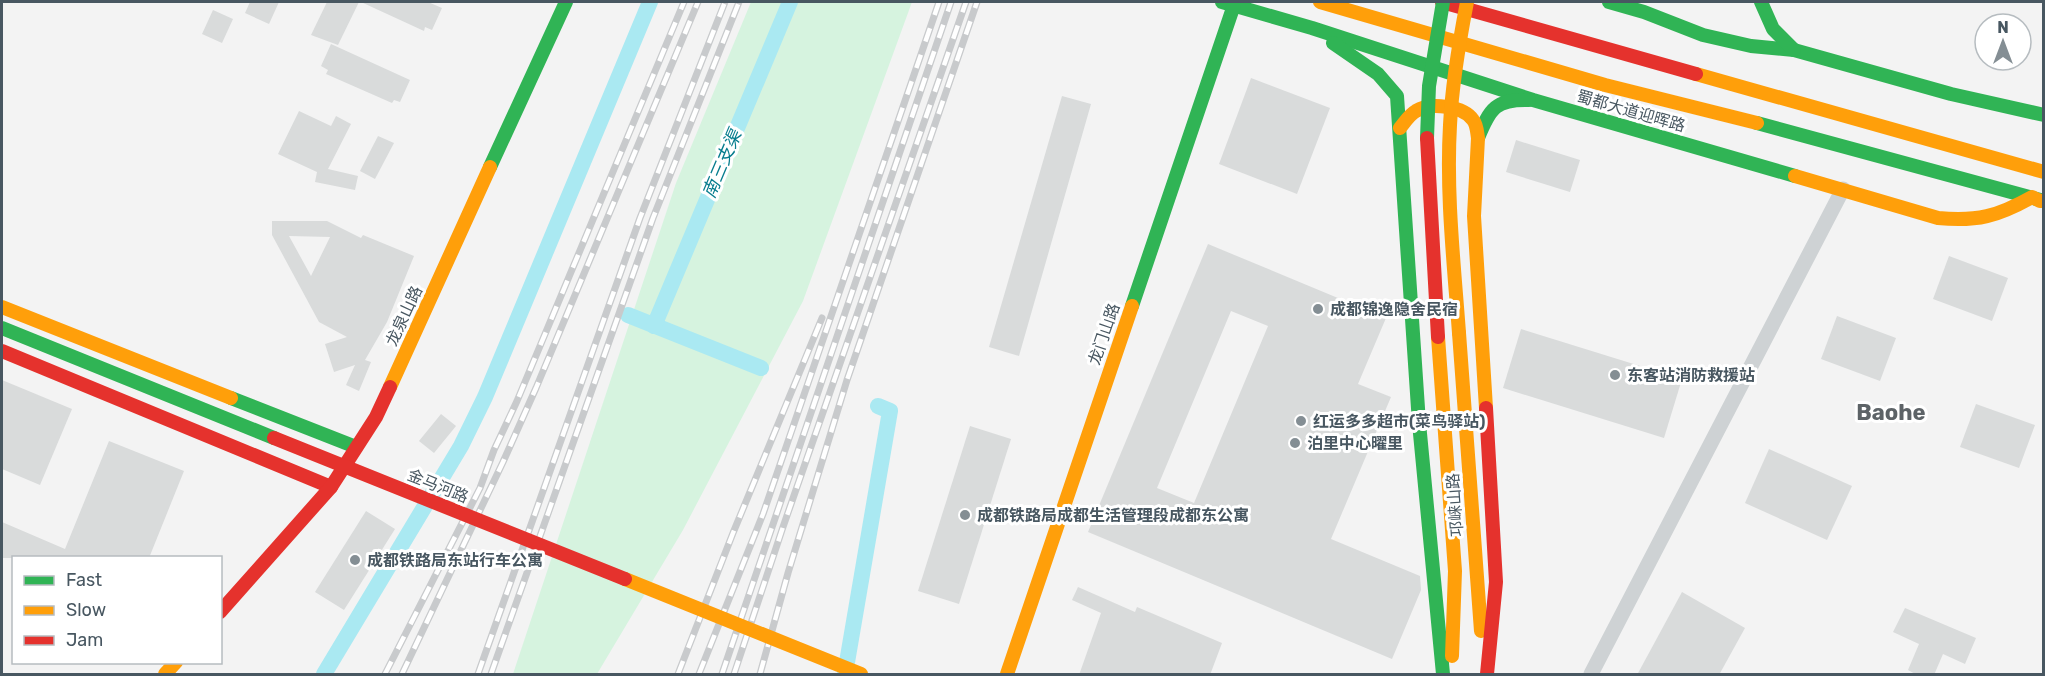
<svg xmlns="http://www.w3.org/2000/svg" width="2045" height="676" viewBox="0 0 2045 676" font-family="Rubik,'Noto Sans SC',sans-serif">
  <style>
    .green { fill: #d6f3df }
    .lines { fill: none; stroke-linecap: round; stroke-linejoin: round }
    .canal { stroke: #aae9f2; stroke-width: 16 }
    .building { fill: #d9dbdb; fill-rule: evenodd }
    .street { stroke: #ced2d4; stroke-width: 15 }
    .fast { stroke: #30b455; stroke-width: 14 }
    .slow { stroke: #ff9f0a; stroke-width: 14 }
    .jam { stroke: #e5322d; stroke-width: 14 }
    .rail-casing { stroke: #c8cacc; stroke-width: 7 }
    .rail { stroke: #fff; stroke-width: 4.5; stroke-dasharray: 14; stroke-linecap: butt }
    .fast-bridge { stroke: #30b455; stroke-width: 14 }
    .slow-bridge { stroke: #ff9f0a; stroke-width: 14 }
    .jam-bridge { stroke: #e5322d; stroke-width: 14 }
    .poi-dot { fill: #848e94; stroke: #fff; stroke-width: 2 }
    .labels { text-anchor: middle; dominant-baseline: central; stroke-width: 6; stroke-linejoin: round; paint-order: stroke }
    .street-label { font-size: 16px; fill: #485761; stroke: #fff }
    .poi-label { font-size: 16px; font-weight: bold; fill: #485761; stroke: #fff; text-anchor: start }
    .water-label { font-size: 18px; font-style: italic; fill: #077d8e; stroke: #fff }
    .district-label { font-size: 22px; font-weight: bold; fill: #5d6367; stroke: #fff }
  </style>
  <rect width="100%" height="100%" fill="#f3f3f3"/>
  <polygon class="green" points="751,2 912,2 803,301 683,530 597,674 513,674 676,183"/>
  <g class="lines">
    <g class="canal">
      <polyline points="628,315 761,368"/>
      <polyline points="654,326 790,2"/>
      <polyline points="324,674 461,446 485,397 650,2"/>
      <polyline points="845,674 890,411 878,406"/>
    </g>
  </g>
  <g class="building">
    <polygon points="250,2 279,2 269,24 245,13"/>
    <polygon points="327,2 359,2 338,45 311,35"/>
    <polygon points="361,2 428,2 442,8 432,30 425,27 424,31"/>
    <polygon points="213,10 233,19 222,43 202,34"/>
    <polygon points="331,44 410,80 400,102 394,100 392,103 326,74 328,70 321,66"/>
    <polygon points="1251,78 1330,108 1297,194 1219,164"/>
    <polygon points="1062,96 1091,104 1019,356 989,347"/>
    <polygon points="299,111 331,126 336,116 351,124 328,169 358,176 355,190 315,182 317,172 278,154"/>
    <polygon points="378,136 394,143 375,179 360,171"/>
    <polygon points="1516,140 1580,160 1570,192 1506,172"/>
    <path d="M272,221H327L361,238L363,235L414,256L387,322L365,360L371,362L359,391L346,385L355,365L334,372L325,344L347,337L319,322L272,235ZM289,236L330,237L311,276Z"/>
    <path d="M1208,244L1386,318L1358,384L1391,397L1331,539L1420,576L1421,590L1392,659L1088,532ZM1231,311L1268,326L1194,503L1157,488Z"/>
    <polygon points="1949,256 2008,278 1992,321 1933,299"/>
    <polygon points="1837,316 1896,338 1880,381 1821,359"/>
    <polygon points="1521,329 1682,379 1664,438 1503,388"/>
    <polygon points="2,380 72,409 40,485 2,469"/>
    <polygon points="1976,404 2035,425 2019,468 1960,447"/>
    <polygon points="441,414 456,426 434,453 419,441"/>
    <polygon points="970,426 1011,439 959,604 918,591"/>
    <polygon points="109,441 184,471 149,558 2,558 2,522 65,549"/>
    <polygon points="1769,449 1852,486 1827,540 1745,503"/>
    <polygon points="366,511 395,529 344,610 315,592"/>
    <polygon points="1078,587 1135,612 1137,607 1222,643 1210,675 1079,675 1101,613 1072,600"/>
    <polygon points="1682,592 1745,628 1719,675 1637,675"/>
    <polygon points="1905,608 1976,638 1965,664 1943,654 1934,675 1917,675 1908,670 1919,644 1893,632"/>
  </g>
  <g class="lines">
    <polyline class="street" points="1591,674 1843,189"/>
    <g class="fast">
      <polyline points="1222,2 1312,28 1533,100 1795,176"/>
      <polyline points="1609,2 1644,12 1703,35 1751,46 1794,50 1951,94 2044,115"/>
      <polyline points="1761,2 1773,29 1794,50"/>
      <polyline points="1333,43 1378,74 1397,96 1419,423 1443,674"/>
      <polyline points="1757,123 2044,201"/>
      <path d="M1478,138C1490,108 1496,99 1529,100"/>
      <polyline points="490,167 566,2"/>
      <polyline points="1132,306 1234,5"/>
      <polyline points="231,398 356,447"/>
    </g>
    <g class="slow">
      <polyline points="1320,2 1605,85 1757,123"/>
      <polyline points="1696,74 2044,172"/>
      <path d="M1400,128C1405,122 1409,115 1416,111C1430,102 1464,106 1473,120C1477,125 1477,132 1478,138L1474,216L1486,408"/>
      <path d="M1795,176L1938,218C1977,222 1998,216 2032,197L2040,201"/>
      <polyline points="2,307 231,398"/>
      <polyline points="1459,333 1481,631"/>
      <polyline points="1438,337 1455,571 1452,656"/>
      <polyline points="390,387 490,167"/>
      <polyline points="165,674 176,662"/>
      <polyline points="1007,674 1132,306"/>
    </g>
    <g class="jam">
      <polyline points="1442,2 1696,74"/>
      <polyline points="2,351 331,487"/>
      <polyline points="1486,408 1496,582 1487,674"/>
      <polyline points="220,612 331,487 376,417 390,387"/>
    </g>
    <g class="rail-casing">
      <g id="rail">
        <polyline points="385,674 480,488 494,450 517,401 684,2"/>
        <polyline points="402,674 503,462 536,388 698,2"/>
        <polyline points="478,674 640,218 725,2"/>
        <polyline points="491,674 653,218 739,2"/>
        <polyline points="678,674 733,533 822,318"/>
        <polyline points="699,674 763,514 939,2"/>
        <polyline points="722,674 951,2"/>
        <polyline points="734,674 783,527 966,2"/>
        <polyline points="760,674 788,573 847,380 977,2"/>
      </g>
    </g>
    <use href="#rail" class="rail"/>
    <g class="fast-bridge">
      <polyline points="1427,138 1429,86 1443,2"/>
      <polyline points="2,328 274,438"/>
    </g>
    <g class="slow-bridge">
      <path d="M1459,333C1454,264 1446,194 1450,125C1452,84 1459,43 1467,2"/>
      <polyline points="625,579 861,674"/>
    </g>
    <g class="jam-bridge">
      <polyline points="1427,138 1438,337"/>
      <polyline points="274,438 625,579"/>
    </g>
  </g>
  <g class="poi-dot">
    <circle cx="1318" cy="309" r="6"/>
    <circle cx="1615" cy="375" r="6"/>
    <circle cx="1301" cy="421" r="6"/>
    <circle cx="1295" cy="443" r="6"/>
    <circle cx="965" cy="515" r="6"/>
    <circle cx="355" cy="560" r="6"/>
  </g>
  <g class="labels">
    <g class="street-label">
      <text transform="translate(1631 111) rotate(16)">蜀都大道迎晖路</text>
      <text transform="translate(404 316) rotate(-65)">龙泉山路</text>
      <text transform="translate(1104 334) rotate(-71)">龙门山路</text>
      <text transform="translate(438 486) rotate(22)">金马河路</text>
      <text transform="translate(1455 505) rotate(-94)">邛崃山路</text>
    </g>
    <g class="poi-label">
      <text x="1330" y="309">成都锦逸隐舍民宿</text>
      <text x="1627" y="375">东客站消防救援站</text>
      <text x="1313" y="421">红运多多超市(菜鸟驿站)</text>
      <text x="1307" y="443">泊里中心曜里</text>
      <text x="977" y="515">成都铁路局成都生活管理段成都东公寓</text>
      <text x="367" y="560">成都铁路局东站行车公寓</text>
    </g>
    <g class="water-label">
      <text transform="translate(722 164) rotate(-67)">南三支渠</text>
    </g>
    <g class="district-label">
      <text x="1891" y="412">Baohe</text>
    </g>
  </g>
  <rect width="2045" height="676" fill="none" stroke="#485761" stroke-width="6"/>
  <rect x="12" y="556" width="210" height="108" fill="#ffffff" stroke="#b6bcc0" stroke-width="1.5"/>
  <rect x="24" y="576" width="30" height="9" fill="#30b455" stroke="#b6bcc0" stroke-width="1.5"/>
  <text x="66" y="586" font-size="18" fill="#485761">Fast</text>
  <rect x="24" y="606" width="30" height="9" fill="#ff9f0a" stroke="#b6bcc0" stroke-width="1.5"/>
  <text x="66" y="616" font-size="18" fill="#485761">Slow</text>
  <rect x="24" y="636" width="30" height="9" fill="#e5322d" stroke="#b6bcc0" stroke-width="1.5"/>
  <text x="66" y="646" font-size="18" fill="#485761">Jam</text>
  <g transform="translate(2003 42)"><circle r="28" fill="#ffffff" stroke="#b6bcc0" stroke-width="1.5"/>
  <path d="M0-4.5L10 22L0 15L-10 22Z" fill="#848e94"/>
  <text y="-9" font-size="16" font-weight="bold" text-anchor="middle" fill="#485761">N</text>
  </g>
</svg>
